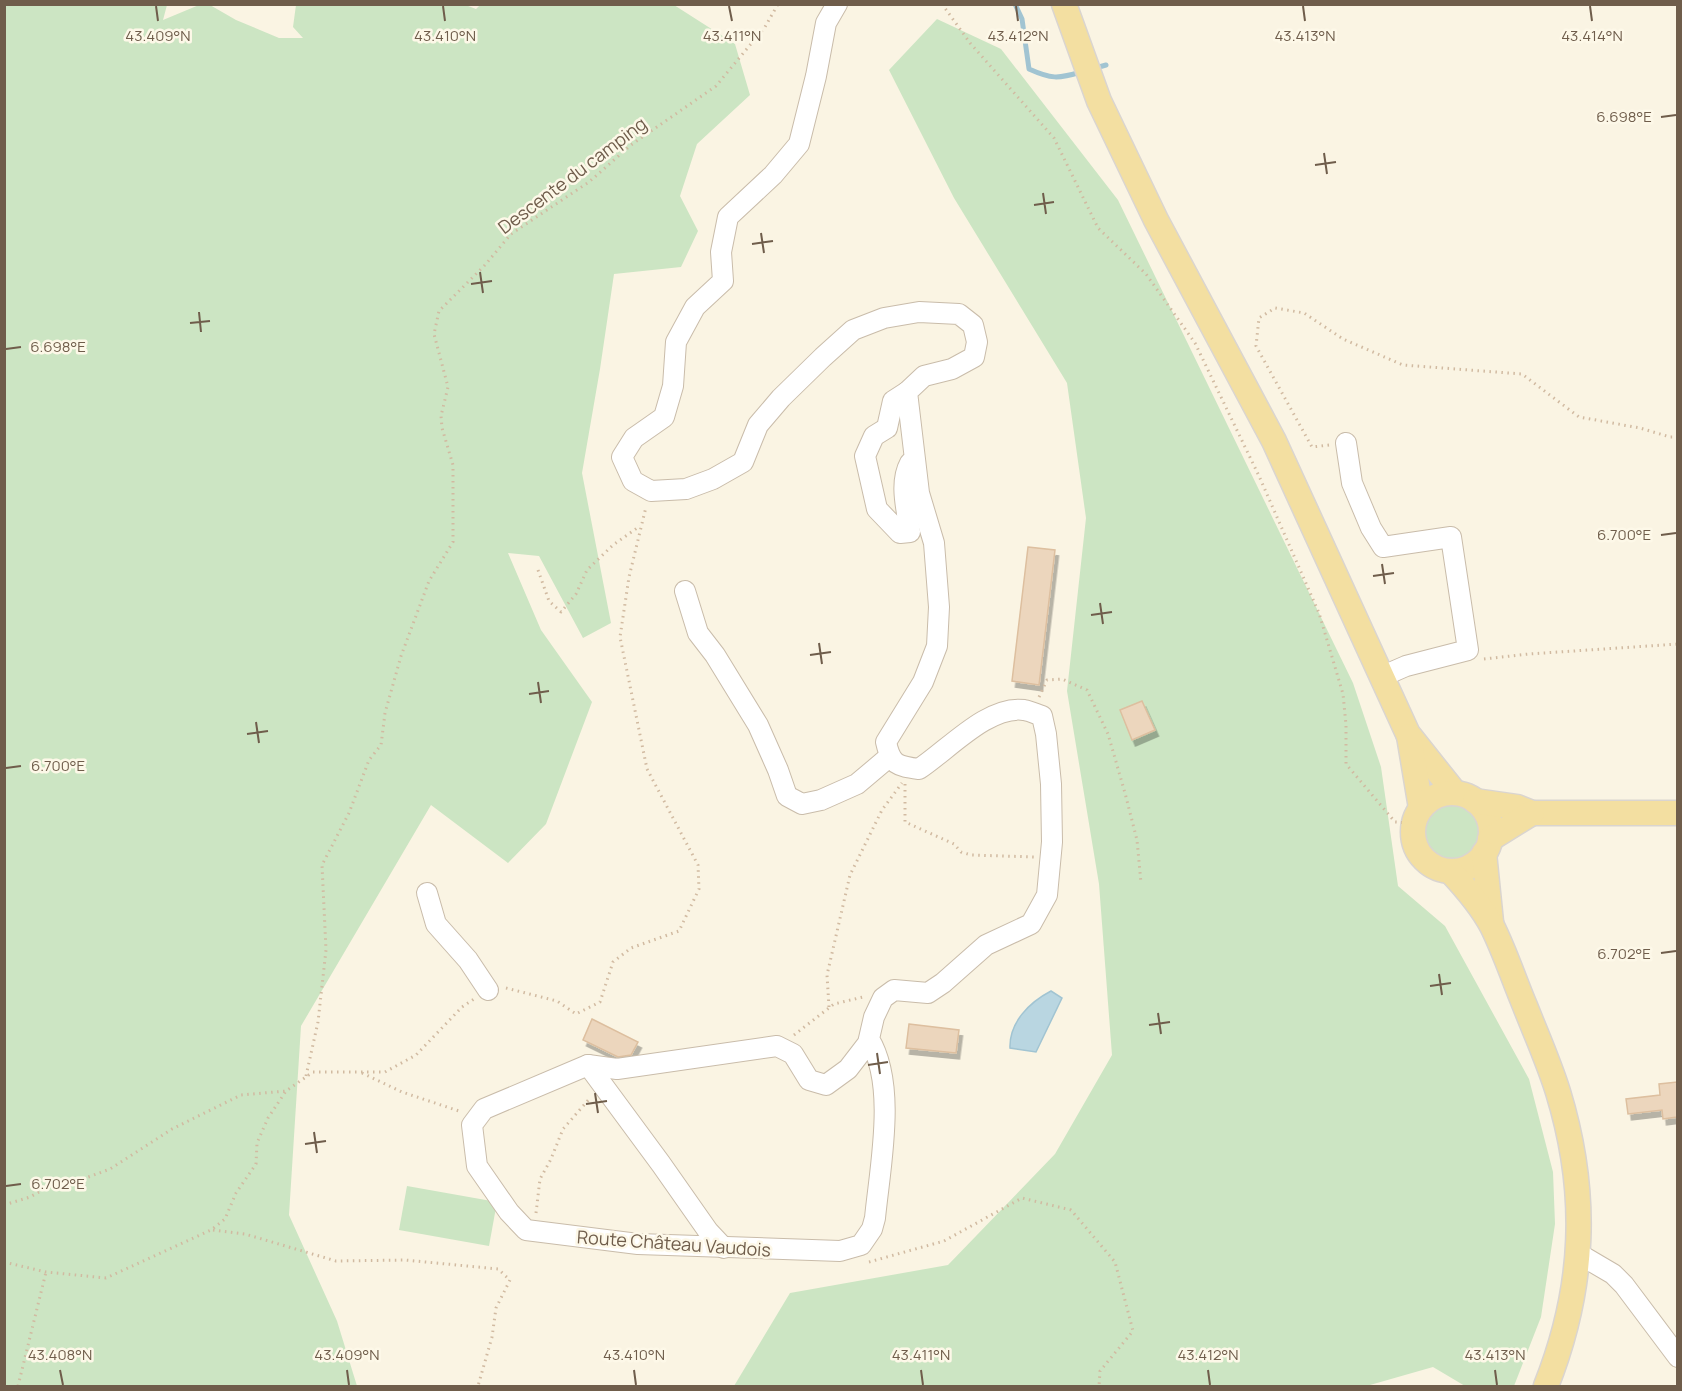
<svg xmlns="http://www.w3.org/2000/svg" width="1682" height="1391" viewBox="0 0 1682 1391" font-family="Manrope,sans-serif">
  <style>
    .green { fill: #cce5c3 }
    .water { fill: #b9d6e1; stroke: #a1c4d2; stroke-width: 1.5 }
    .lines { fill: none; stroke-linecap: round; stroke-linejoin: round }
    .stream { stroke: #a1c4d2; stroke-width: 5 }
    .building { fill: #ecd6bd; stroke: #ddbf9f; stroke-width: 1.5; filter: url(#shadow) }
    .minor-casing { stroke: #c9bcaa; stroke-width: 22 }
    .major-casing { stroke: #dad5d0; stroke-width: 27 }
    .path { stroke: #d1baa1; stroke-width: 3; stroke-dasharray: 1.5 4.5; stroke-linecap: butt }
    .minor { stroke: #fff; stroke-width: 20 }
    .major { stroke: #f3dfa1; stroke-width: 24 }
    .ticks { fill: none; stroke: #6f5d4b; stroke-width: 2 }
    .labels { text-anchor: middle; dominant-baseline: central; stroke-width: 5; stroke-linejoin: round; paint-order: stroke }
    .street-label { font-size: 18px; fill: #6f5d4b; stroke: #fdf8e8 }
    .ticks-label { font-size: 15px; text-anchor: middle; fill: #6f5d4b; stroke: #fdf8e8; stroke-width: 5; stroke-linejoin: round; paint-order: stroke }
  </style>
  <defs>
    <filter id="shadow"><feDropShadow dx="3.5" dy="6" stdDeviation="0" flood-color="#0004"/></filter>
  </defs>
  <rect width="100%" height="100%" fill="#faf4e3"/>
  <g class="green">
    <polygon points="463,4 476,9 481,4 674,5 735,44 750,95 697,144 680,196 698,231 681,267 614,274 600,369 582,473 611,623 583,638 539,556 508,553 541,630 592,702 546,824 508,863 431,805 301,1026 289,1215 337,1321 357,1386 5,1386 5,5 167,5 163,20 199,5 210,5 236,20 279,38 303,38 293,27 296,5"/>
    <polygon points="937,19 1001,49 1118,200 1353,683 1381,767 1398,886 1445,926 1529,1079 1553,1172 1555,1224 1541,1317 1514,1386 1465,1386 1433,1367 1370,1385 1369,1386 734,1386 790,1293 948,1265 1055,1154 1112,1055 1099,884 1067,691 1086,518 1067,383 954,198 889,70"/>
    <circle cx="1452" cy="832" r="29"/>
    <polygon points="407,1186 497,1202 489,1246 399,1230"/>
  </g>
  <path class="water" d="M1051,991L1062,998L1036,1052L1010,1048C1009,1022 1030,1002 1051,991Z"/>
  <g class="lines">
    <g class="stream">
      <path d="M1015,4L1022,19L1029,69C1051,79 1058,79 1081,72"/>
      <polyline points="1092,69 1106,65"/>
    </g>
  </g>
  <g class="building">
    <polygon points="1028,547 1055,550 1039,685 1012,681"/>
    <polygon points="1142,701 1155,730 1132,740 1120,710"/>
    <polygon points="592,1019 638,1042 631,1055 618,1057 583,1040"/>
    <polygon points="909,1024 959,1030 956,1053 906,1048"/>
    <polygon points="1677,1082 1677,1117 1663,1119 1662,1110 1628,1114 1626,1099 1660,1095 1659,1084"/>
  </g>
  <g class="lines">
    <g class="minor-casing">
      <g id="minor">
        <path d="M837,4L826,23L816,76L799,144L773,175L728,217L721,252L723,281L695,307L676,342L673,386L664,417L634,438L622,457L633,481L651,491L686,489L713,479L743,462L758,425L781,398L823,357L853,330L884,318L919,312L959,314L973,325L977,342L974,357L952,369L924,376L907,392L919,493L934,543L939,607L937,646L923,682L886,742C891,765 897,766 919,769C948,750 988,705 1024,710C1030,711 1036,714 1042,716L1046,734L1051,784L1052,842L1047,895L1031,924L986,945L943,983L928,993L894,990L883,998L874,1017L868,1043L848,1069L826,1085L809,1080L793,1054L777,1046L617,1069L588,1065L484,1109L472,1125L477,1166L509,1212L526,1230L638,1244L840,1251L861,1245L872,1229L875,1218C880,1166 897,1085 869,1039"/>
        <path d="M907,392L893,401L887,428L874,436L865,456L877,509L900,533L910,532C907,510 899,483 910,463"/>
        <polyline points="1346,443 1352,483 1371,528 1383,547 1451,537 1468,650 1406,666 1383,676"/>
        <polyline points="685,591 698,633 715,655 758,725 778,770 787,796 802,804 821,800 857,784 889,757"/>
        <polyline points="427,893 436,924 468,960 488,990"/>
        <polyline points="588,1065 661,1164 708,1231 724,1248"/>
        <polyline points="1579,1254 1613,1274 1624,1285 1678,1357"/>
      </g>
    </g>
    <g class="major-casing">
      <g id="major">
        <polyline points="1064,4 1099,101 1156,220 1274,441 1408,734 1455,793"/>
        <polyline points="1409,736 1421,808"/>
        <circle cx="1452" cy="832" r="39"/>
        <polyline points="1475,801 1517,807 1532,813 1678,813"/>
        <polyline points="1490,839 1532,813"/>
        <polyline points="1484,853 1491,922"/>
        <path d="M1450,871C1465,887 1482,907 1492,926C1505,952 1514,980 1525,1006C1536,1034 1549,1063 1558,1092C1589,1193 1585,1288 1546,1386"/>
      </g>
    </g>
    <g class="path">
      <polyline points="942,4 970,43 1054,138 1098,228 1146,274 1195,343 1259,476 1319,613 1343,694 1346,725 1346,764 1395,822 1409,823"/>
      <polyline points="1329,445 1312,447 1256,346 1259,318 1275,308 1304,313 1343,339 1403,365 1522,374 1579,417 1640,428 1670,437 1678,437"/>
      <polyline points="538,570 549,601 561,612 576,594 587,570 613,545 640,526"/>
      <polyline points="1484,659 1529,654 1678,644"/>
      <polyline points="1039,697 1047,680 1062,679 1087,690 1108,734 1125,793 1137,840 1141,883"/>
      <polyline points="905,784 905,822 954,844 961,852 971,855 1034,857"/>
      <polyline points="506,988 557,1001 576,1014 600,1002 613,962 631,948 679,931 699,889 698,865 647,769 620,637 629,577 646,507"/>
      <polyline points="829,1007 827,975 850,875 882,810 902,783"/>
      <polyline points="794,1035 834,1004 863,997"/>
      <polyline points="362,1073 402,1092 462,1112"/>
      <polyline points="306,1076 318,1022 326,950 322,865 349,813 369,760 381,745 385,713 401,656 429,581 453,542 453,465 442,428 441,416 448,387 434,334 439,311 485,265 511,234 589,182 631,145 716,86 765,27 778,4"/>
      <polyline points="4,1205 30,1197 57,1182 83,1179 110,1169 172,1129 241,1095 286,1091"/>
      <polyline points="536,1213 540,1179 551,1159 563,1129 591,1097"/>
      <polyline points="213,1230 245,1234 336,1261 405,1260 498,1269 510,1280 496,1308 492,1337 478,1386"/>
      <polyline points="4,1262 46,1272 106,1278 211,1230 225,1219 236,1193 256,1164 257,1143 268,1118 286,1091 313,1072 385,1072 416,1055 462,1007 474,999"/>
      <polyline points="869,1262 944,1241 1022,1198 1071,1210 1115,1262 1133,1331 1100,1371 1099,1386"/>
      <polyline points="18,1386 46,1272"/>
    </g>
    <use href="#minor" class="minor"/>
    <use href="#major" class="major"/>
  </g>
  <path class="ticks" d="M156,6L158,21M443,6L445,21M729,6L732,21M1016,6L1018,21M1303,6L1305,21M1590,6L1592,21M1661,117L1676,115M1324,153L1327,174M1315,165L1336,162M1043,193L1046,214M1034,205L1054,202M761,233L764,253M752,244L773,241M480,272L483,293M471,284L492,281M199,312L201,332M190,323L210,321M6,349L21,347M1661,535L1676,533M1382,564L1385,584M1373,576L1394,573M1100,603L1103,624M1091,615L1112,612M819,643L822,664M810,655L831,652M538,682L541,703M529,694L549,691M256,722L259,743M247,734L268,731M6,768L21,766M1661,953L1676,951M1439,974L1442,995M1430,986L1451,983M1158,1013L1161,1034M1149,1025L1170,1022M877,1053L880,1074M868,1065L888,1062M595,1093L598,1113M586,1104L607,1101M314,1132L317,1153M305,1144L326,1141M6,1186L21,1184M60,1370L63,1385M347,1370L349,1385M634,1370L636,1385M921,1370L923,1385M1208,1370L1210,1385M1495,1370L1497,1385"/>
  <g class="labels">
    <g class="street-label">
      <text transform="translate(572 175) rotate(-37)">Descente du camping</text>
      <text transform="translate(674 1243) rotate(4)">Route Château Vaudois</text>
    </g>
  </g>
  <g class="ticks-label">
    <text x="158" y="41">43.409°N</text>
    <text x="445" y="41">43.410°N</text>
    <text x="732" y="41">43.411°N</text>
    <text x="1018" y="41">43.412°N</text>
    <text x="1305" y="41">43.413°N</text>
    <text x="1592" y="41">43.414°N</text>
    <text x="1624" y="122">6.698°E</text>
    <text x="58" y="352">6.698°E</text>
    <text x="1624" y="540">6.700°E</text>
    <text x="58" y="771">6.700°E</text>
    <text x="1624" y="959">6.702°E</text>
    <text x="58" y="1189">6.702°E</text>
    <text x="60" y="1360">43.408°N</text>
    <text x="347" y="1360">43.409°N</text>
    <text x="634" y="1360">43.410°N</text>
    <text x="921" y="1360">43.411°N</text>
    <text x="1208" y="1360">43.412°N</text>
    <text x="1495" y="1360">43.413°N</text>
  </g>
  <rect width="1682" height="1391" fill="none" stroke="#6f5d4b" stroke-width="12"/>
</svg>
